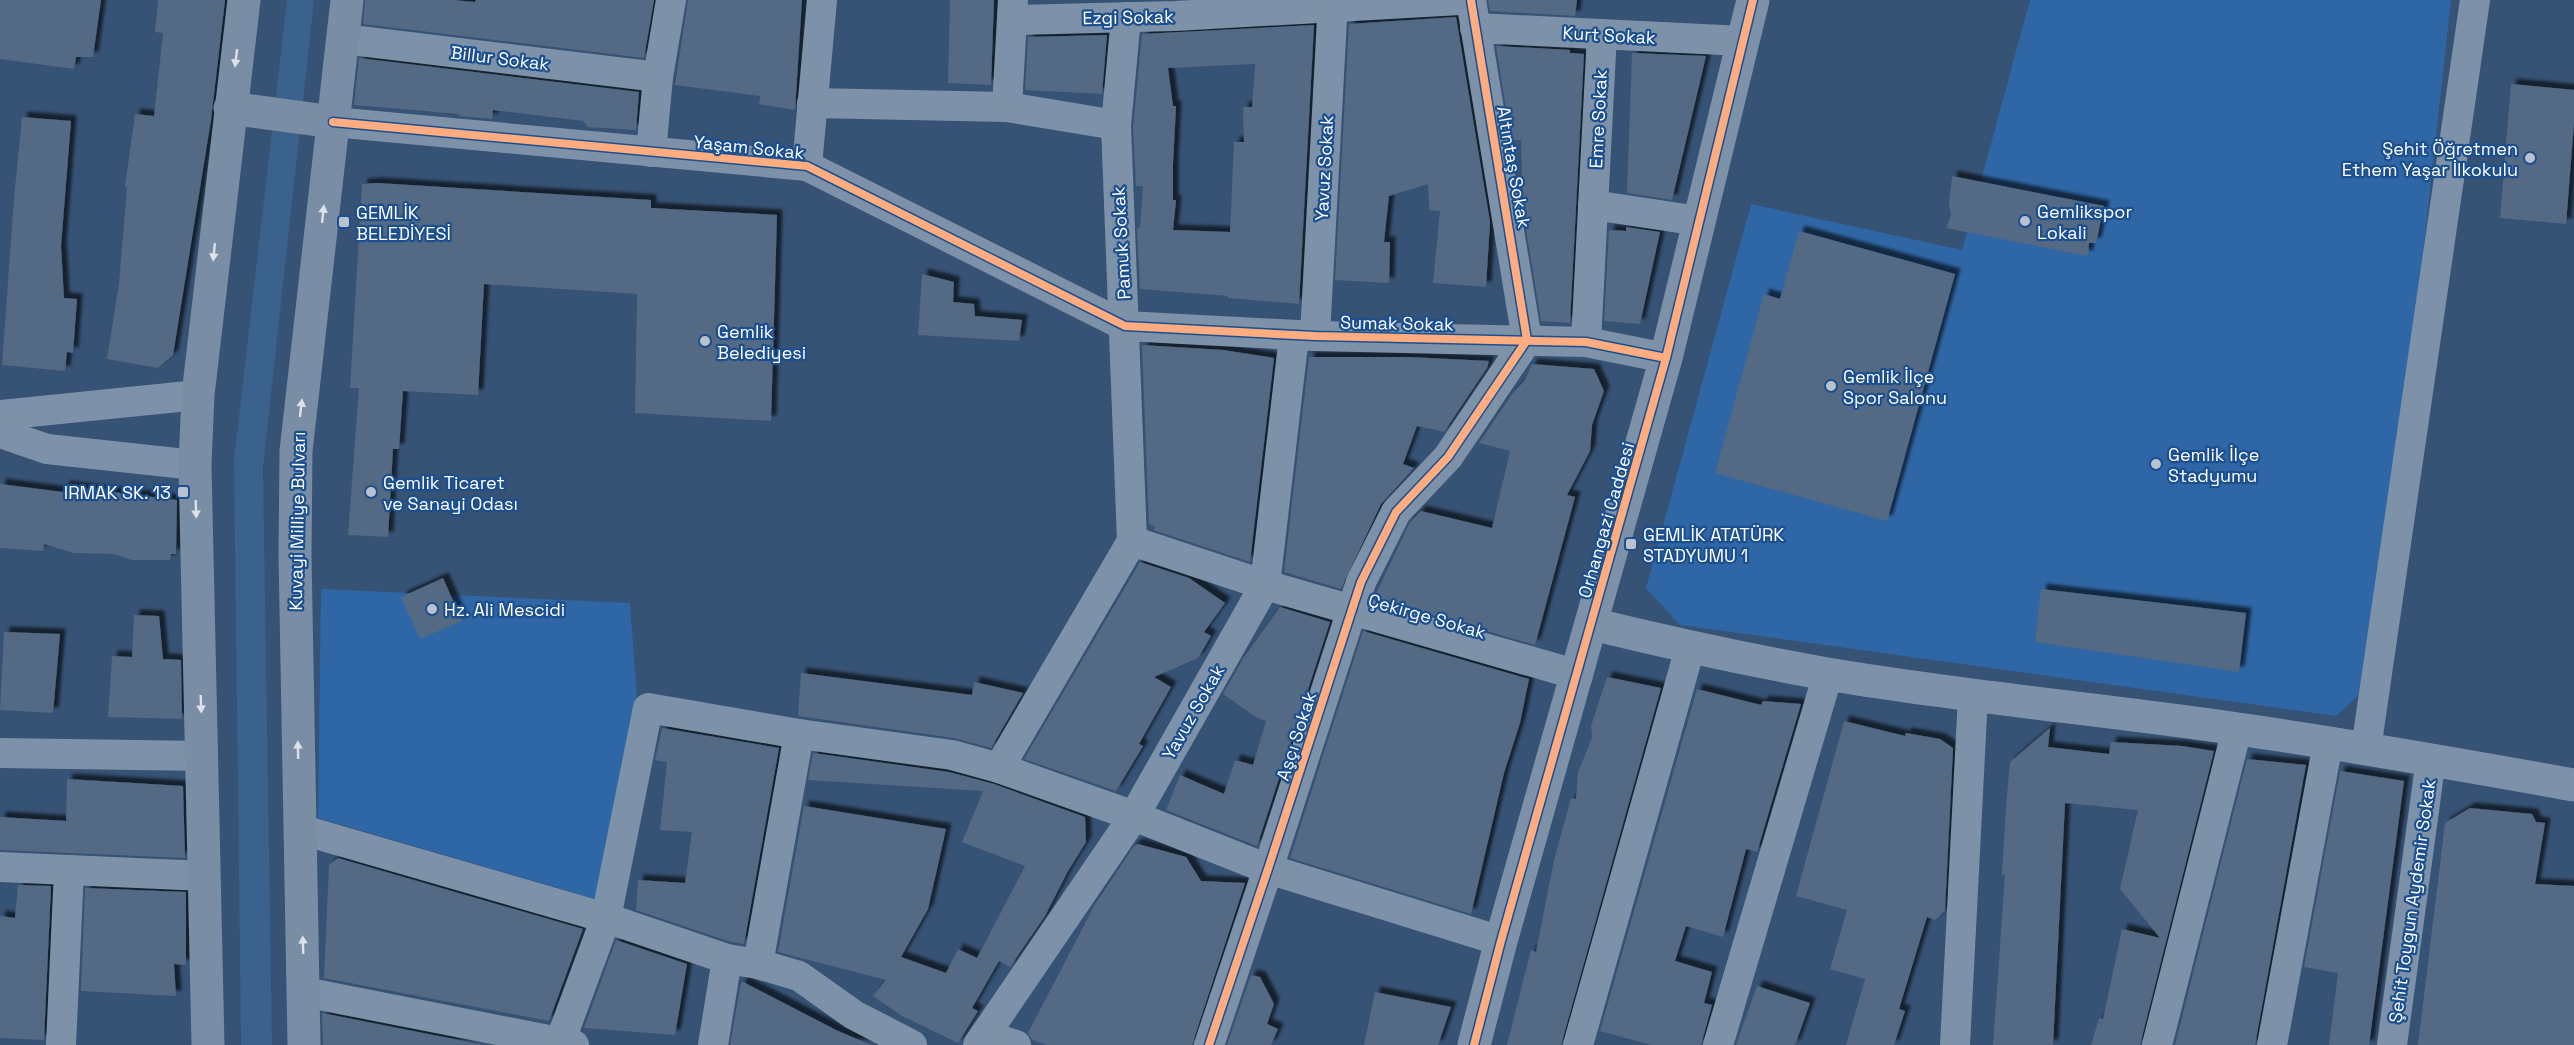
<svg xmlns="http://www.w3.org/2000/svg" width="2574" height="1045" viewBox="0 0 2574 1045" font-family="'Space Grotesk',sans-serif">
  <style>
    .green { fill: #2f66a5 }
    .water { fill: #3b618d }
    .building { fill: #526984; fill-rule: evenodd; filter: url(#shadow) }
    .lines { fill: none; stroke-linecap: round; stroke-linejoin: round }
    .minor { stroke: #7d92a8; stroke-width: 30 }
    .tertiary { stroke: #7d92a8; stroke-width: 33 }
    .secondary { stroke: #798da4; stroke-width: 33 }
    .cycleway-casing { stroke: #1b4f8f; stroke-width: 11 }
    .cycleway { stroke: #ffac80; stroke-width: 8 }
    .oneway { fill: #dee2e8 }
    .poi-dot { fill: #b9c2ce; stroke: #1b4f8f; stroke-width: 2 }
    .labels { text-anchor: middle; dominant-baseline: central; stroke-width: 4.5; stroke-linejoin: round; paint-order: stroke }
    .street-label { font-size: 18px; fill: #fff; stroke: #1b4f8f }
    .poi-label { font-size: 18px; fill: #fff; stroke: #1b4f8f; text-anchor: start }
  </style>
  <defs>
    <filter id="shadow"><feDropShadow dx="5.5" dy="-5.5" stdDeviation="1.5" flood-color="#0009"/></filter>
  </defs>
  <rect width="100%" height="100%" fill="#365274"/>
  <g class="green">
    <polygon points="2030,0 2451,0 2376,679 2336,716 1680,625 1646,588 1751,204 1962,250"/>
    <polygon points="321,589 630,603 637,699 599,900 318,818"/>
  </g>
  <polygon class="water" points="287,0 314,0 263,468 272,1045 241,1045 234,460"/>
  <g class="building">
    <polygon points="0,0 101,0 93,57 76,57 74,69 0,59"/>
    <polygon points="158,0 225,0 211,120 173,355 158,368 107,359 119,283 127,187 125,186 135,114 154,116 163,33 155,32"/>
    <polygon points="365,0 453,0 475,2 476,0 654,0 644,58 363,24"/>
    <polygon points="688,0 802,0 795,110 759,104 760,96 675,85"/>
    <polygon points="950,0 994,0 991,85 948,83"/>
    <polygon points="1488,0 1577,0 1575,16 1490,11"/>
    <polygon points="1456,17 1490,222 1486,287 1433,283 1440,211 1429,210 1428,184 1389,196 1384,242 1390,242 1389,283 1335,280 1349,24"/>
    <path d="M1314,25L1299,304L1228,298V296L1140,289L1137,229L1140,227L1143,186H1136L1133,128L1142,34ZM1255,64L1252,107H1243L1244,142H1234L1230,232L1173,230L1176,200H1173V163L1176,106H1173L1168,68Z"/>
    <polygon points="1107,35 1102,94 1025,90 1028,37"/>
    <polygon points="1496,46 1570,50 1570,53 1584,54 1570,323 1541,321 1523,211 1521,140 1511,140"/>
    <polygon points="1632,53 1706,56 1672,200 1627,193"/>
    <polygon points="359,58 639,92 636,130 588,127 583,121 493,110 492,119 459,116 459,114 354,105"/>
    <polygon points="2511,84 2574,90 2574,123 2566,224 2500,218"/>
    <polygon points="22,117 71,121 61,246 64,298 77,299 73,353 67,352 65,371 2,365 14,198"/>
    <polygon points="1952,176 2104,206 2096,243 2089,243 2088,256 1946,228 1951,215 1949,204"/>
    <polygon points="377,183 651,200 651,208 777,215 771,421 635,413 637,294 484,284 478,395 403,391 399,449 393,449 388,537 348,535 359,388 350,388 362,184"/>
    <polygon points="1626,227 1660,232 1640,324 1604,321 1609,230 1626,231"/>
    <polygon points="1799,231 1955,274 1887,521 1715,473 1764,294 1780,299"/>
    <polygon points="922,274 954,282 953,302 974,304 975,316 1022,320 1019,341 918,335"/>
    <polygon points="1142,345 1223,350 1274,358 1250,562 1153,530 1156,527 1149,524"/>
    <polygon points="1309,357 1409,357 1489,361 1487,368 1444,432 1417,426 1403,464 1414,468 1381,504 1341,589 1284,572"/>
    <polygon points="1532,364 1594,369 1604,391 1592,425 1590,451 1567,495 1575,497 1535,645 1374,598 1410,522 1421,511 1492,528 1510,451 1479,443 1512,394 1525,380"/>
    <polygon points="0,484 63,492 64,486 177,500 176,554 171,554 170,560 132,560 114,554 74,553 44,544 43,551 0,548"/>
    <polygon points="1140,562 1189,578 1225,603 1204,632 1211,636 1198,658 1154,677 1171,687 1139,744 1143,746 1116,791 1024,759"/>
    <polygon points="443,578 462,621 420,639 401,597"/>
    <polygon points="2041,589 2246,613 2239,672 2035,642"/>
    <polygon points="1280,607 1330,622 1257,846 1166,810 1180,775 1224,794 1235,760 1253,765 1266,721 1257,718 1223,694 1244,657"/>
    <polygon points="134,615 159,616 163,659 181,660 182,719 108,717 112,656 132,657"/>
    <polygon points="1363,631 1529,679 1520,723 1504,773 1471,914 1290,858"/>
    <polygon points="4,632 60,634 53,713 0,710"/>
    <polygon points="801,673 972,695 974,682 1023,693 991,748 954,738 798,716"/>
    <polygon points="1607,677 1661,688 1561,1045 1507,1045 1531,950 1536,952 1554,860 1571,798 1576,799 1578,772 1592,738 1591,726"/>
    <polygon points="1697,689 1761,705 1763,701 1801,704 1757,852 1746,849 1723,937 1686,926 1675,961 1712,972 1704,1003 1712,1005 1701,1045 1651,1045 1600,1031"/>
    <polygon points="1844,721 1905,736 1906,733 1940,739 1953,748 1945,911 1935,920 1927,917 1899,1009 1905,1011 1894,1045 1846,1045 1865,979 1830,969 1847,910 1796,896"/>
    <polygon points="662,728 779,748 744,944 731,942 636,910 638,880 685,883 692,832 660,830 667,762 655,760"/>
    <polygon points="2050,728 2048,747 2109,754 2111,742 2182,746 2214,751 2140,1045 2091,1045 2099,1018 2103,1019 2122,929 2160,938 2120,889 2138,810 2065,803 2053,1045 1993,1045 2005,875 2002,874 2006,807 2010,762"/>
    <polygon points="813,753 949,772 994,784 1085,817 1086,842 1068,871 1045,916 1010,967 999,961 972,1008 978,1011 958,1043 902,1016 873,996 886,980 778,952 804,806 946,829 928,909 901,957 946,973 958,949 977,958 1025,866 962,842 983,791 808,780"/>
    <polygon points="2247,759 2306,765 2255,1045 2175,1045"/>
    <polygon points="2340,771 2404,781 2369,1045 2329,1045 2338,973 2304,967"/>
    <polygon points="67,779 183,786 185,858 0,850 0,817 66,821"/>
    <polygon points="2470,808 2532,814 2536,822 2545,823 2535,884 2574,886 2574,1045 2418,1045 2445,823"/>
    <polygon points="1138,844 1186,857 1201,881 1245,883 1192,1045 1047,1045 1032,1040 1028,1033 1094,906 1134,846"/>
    <polygon points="338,858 583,929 549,1021 324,978 329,865"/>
    <polygon points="18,885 51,886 44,1040 0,1038 0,916 15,918"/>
    <polygon points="85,888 186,892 186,965 174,964 176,996 81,991"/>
    <polygon points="616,940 687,964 675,1035 584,1028"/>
    <polygon points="1251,975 1260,977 1274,1004 1267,1024 1278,1029 1271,1045 1227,1045"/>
    <polygon points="743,982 836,1030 871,1045 730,1045 741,983"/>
    <polygon points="1757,986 1810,1003 1795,1045 1736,1045"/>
    <polygon points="1375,992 1451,1007 1438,1045 1364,1045"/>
    <polygon points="322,1013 484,1045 323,1045"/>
  </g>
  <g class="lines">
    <g class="minor">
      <polyline points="1126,17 1116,125 1132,541"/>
      <polyline points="1012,20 1175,16 1460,0"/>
      <polyline points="1475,28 1743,41"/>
      <polyline points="343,39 658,77"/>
      <polyline points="812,103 1007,107 1116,125"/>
      <polyline points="1007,107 1013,0"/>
      <polyline points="333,122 807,166 1125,326 1315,336 1586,342 1666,358"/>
      <polyline points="651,152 658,77 671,0"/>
      <polyline points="807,166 822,0"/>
      <polyline points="1593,205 1699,221"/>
      <polyline points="1315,336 1333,0"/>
      <polyline points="1586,342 1602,34"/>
      <polyline points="0,415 198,395"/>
      <polyline points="0,433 47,449 195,465"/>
      <polyline points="1132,541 999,768 1134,816 1268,869 1501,941"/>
      <polyline points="1132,541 1265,585 1578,675"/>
      <polyline points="2366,749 2475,0"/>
      <polyline points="0,753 203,756"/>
      <polyline points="299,829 606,918 727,959"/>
      <polyline points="0,867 205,876"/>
      <polyline points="758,964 799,734"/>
      <polyline points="304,992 574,1045"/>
      <polyline points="985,1035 1016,1045"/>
      <polyline points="560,1042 606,918 648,708 799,734 952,755 999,768"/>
      <polyline points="61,1045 69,870"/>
      <polyline points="713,1045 727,959 758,964 799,976 854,1015 912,1045"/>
      <polyline points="978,1045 1134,816 1265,585 1294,336"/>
      <polyline points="1209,1045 1268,869 1361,582 1396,512 1448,457 1527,340 1471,0"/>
      <polyline points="1578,1045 1690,648"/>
      <polyline points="1718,1045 1828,674"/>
      <polyline points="1955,1045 1973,696"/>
      <polyline points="2157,1045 2237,729"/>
      <polyline points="2272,1045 2328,743"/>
      <polyline points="2392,1045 2431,759"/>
    </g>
    <g class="tertiary">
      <path d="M1592,624C1670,643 1748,660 1827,674C1963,697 2101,709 2238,729C2351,745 2462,765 2574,785"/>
      <polyline points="1474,1045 1501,941 1666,358 1753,0"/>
    </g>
    <g class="secondary">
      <polyline points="230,108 333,122"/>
      <polyline points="208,1045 195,465 198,395 244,0"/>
      <polyline points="304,1045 295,555 296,451 347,0"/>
    </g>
    <g class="cycleway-casing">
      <g id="cycleway">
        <polyline points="333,122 807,166 1125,326 1315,336 1586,342 1666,358"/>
        <polyline points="1209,1045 1268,869 1361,582 1396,512 1448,457 1527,340 1471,0"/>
        <polyline points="1474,1045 1501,941 1666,358 1753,0"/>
      </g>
    </g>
    <use href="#cycleway" class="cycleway"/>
  </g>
  <defs><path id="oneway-solid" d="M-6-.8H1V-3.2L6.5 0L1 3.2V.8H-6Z" transform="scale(1.5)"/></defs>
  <g class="oneway">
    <use href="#oneway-solid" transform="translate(236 58) rotate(97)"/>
    <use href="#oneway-solid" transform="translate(323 214) rotate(-84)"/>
    <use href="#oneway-solid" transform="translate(214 252) rotate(96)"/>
    <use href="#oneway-solid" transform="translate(301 408) rotate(-83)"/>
    <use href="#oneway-solid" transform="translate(196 509) rotate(88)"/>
    <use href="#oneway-solid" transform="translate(201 704) rotate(88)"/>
    <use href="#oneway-solid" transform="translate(298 750) rotate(-91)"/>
    <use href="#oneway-solid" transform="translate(303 945) rotate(-92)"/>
  </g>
  <g class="poi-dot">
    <circle cx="2530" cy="158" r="6"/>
    <circle cx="2025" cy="221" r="6"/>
    <rect x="338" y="216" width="12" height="12" rx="3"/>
    <circle cx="705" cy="341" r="6"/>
    <circle cx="1831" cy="386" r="6"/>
    <circle cx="2156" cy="464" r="6"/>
    <rect x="177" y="486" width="12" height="12" rx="3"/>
    <circle cx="371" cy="492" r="6"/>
    <rect x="1625" y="538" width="12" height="12" rx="3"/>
    <circle cx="432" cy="609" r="6"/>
  </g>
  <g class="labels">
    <g class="street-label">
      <text transform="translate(1128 17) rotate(-1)">Ezgi Sokak</text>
      <text transform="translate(1609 35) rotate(3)">Kurt Sokak</text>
      <text transform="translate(500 58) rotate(7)">Billur Sokak</text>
      <text transform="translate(1598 119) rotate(-87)">Emre Sokak</text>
      <text transform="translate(749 147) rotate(6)">Yaşam Sokak</text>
      <text transform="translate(1514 167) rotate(80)">Altıntaş Sokak</text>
      <text transform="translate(1324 168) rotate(-87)">Yavuz Sokak</text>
      <text transform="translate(1121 243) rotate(-93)">Pamuk Sokak</text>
      <text transform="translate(1397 323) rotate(1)">Sumak Sokak</text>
      <text transform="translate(1606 520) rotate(-74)">Orhangazi Caddesi</text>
      <text transform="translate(297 521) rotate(-89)">Kuvayi Milliye Bulvarı</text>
      <text transform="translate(1427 616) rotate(16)">Çekirge Sokak</text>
      <text transform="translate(1193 712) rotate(-60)">Yavuz Sokak</text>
      <text transform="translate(1296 736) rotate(-72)">Aşçı Sokak</text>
      <text transform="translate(2412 901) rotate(-82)">Şehit Toygun Aydemir Sokak</text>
    </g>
    <g class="poi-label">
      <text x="2518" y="148" text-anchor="end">Şehit Öğretmen<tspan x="2518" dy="21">Ethem Yaşar İlkokulu</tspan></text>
      <text x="2037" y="211">Gemlikspor<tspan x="2037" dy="21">Lokali</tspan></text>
      <text x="356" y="212">GEMLİK<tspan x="356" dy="21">BELEDİYESİ</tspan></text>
      <text x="717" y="331">Gemlik<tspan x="717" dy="21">Belediyesi</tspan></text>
      <text x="1843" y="376">Gemlik İlçe<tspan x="1843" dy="21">Spor Salonu</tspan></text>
      <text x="2168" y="454">Gemlik İlçe<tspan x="2168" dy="21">Stadyumu</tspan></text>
      <text x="383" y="482">Gemlik Ticaret<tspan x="383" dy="21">ve Sanayi Odası</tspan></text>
      <text x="171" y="492" text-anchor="end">IRMAK SK. 13</text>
      <text x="1643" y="534">GEMLİK ATATÜRK<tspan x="1643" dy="21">STADYUMU 1</tspan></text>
      <text x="444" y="609">Hz. Ali Mescidi</text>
    </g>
  </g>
</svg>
